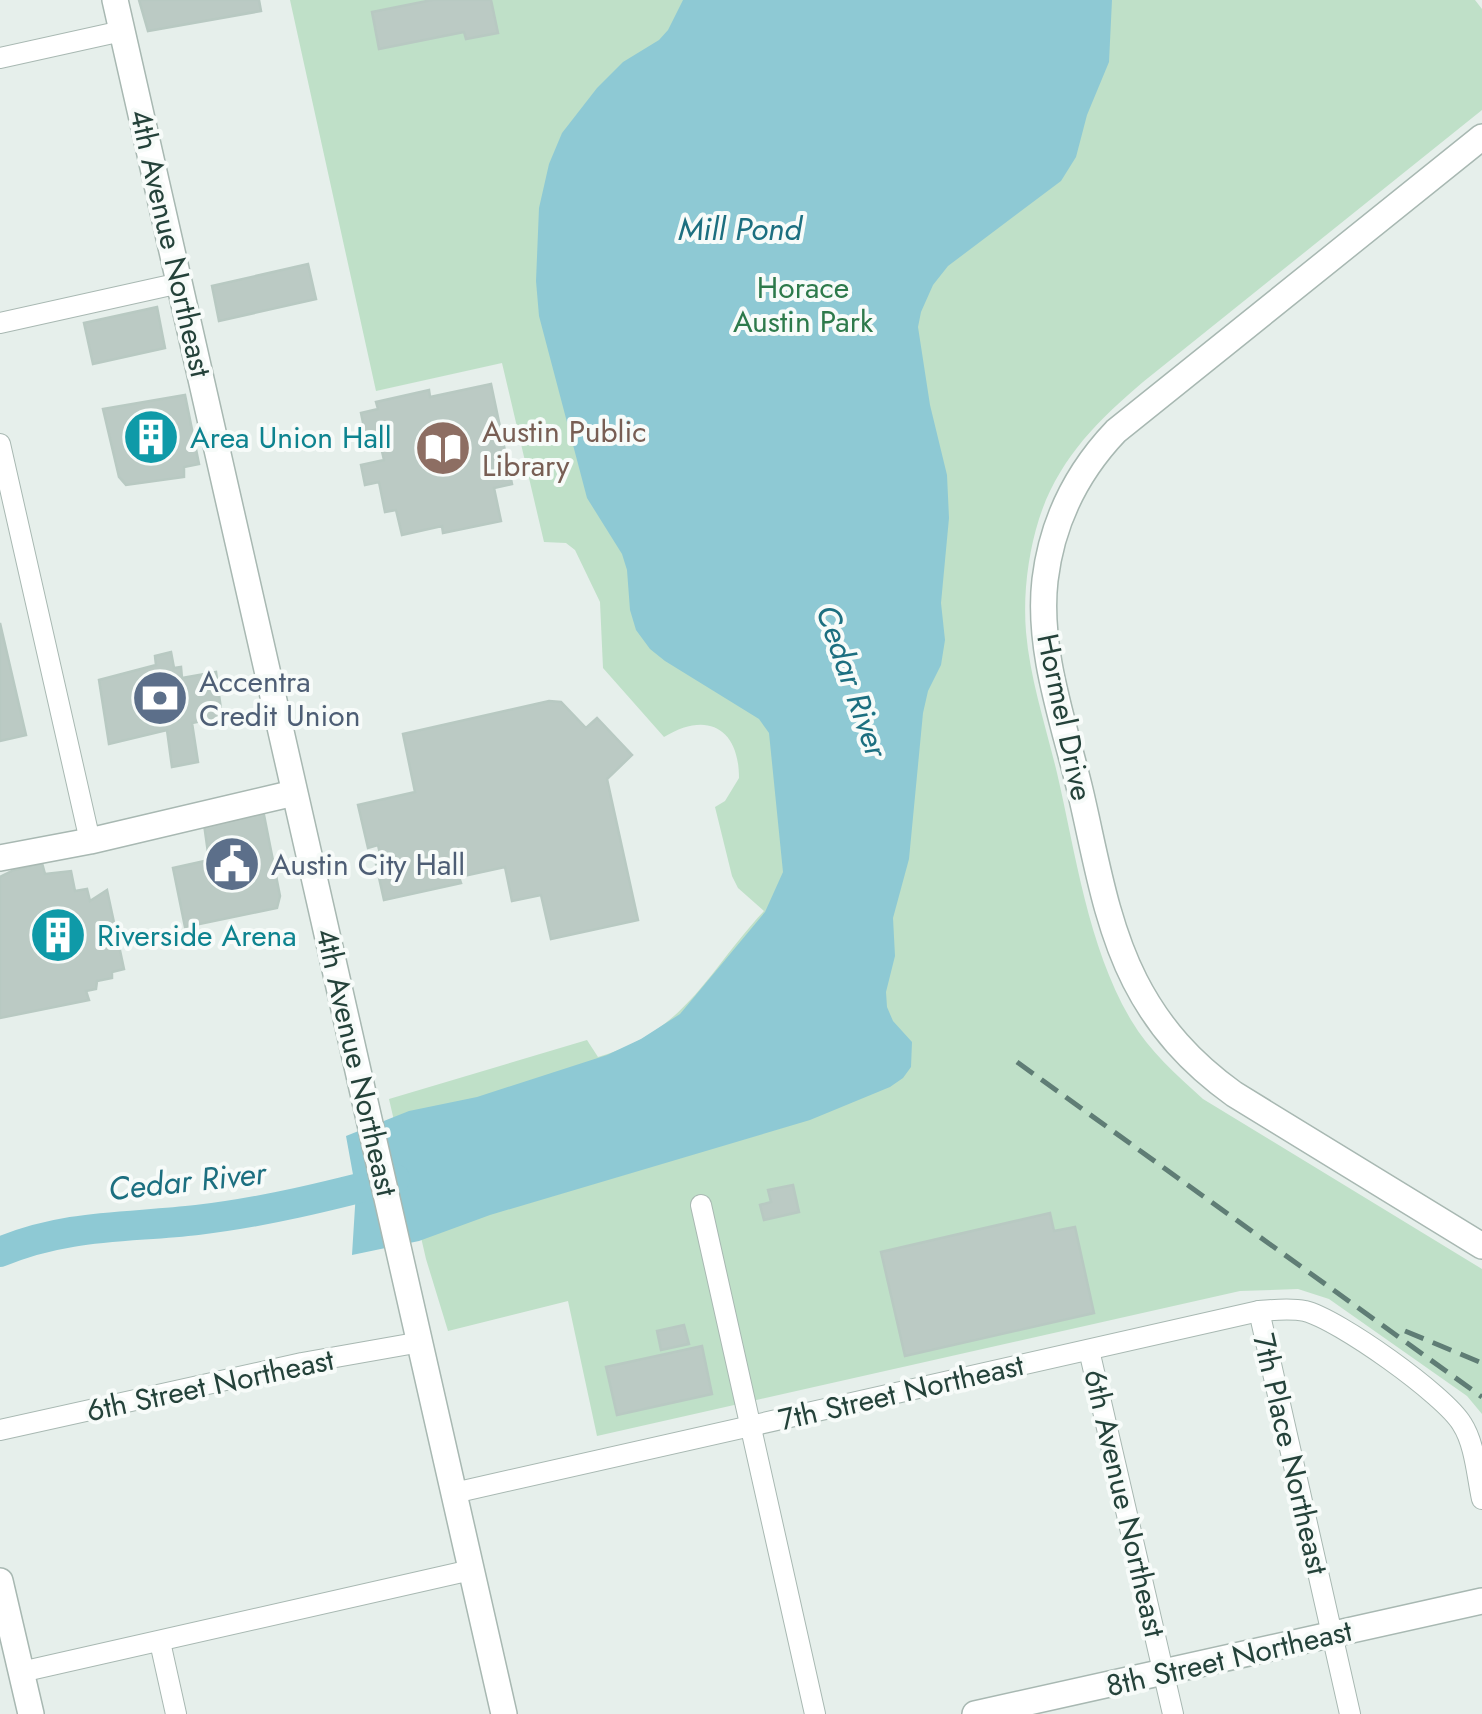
<svg xmlns="http://www.w3.org/2000/svg" width="1482" height="1714" viewBox="0 0 1482 1714" font-family="Jost,sans-serif">
  <style>
    .green { fill: #bfe0c8 }
    .water { fill: #8ec9d4 }
    .lines { fill: none; stroke-linecap: round; stroke-linejoin: round }
    .river { stroke: #8ec9d4; stroke-width: 30 }
    .building { fill: #bbcac4; stroke: #b8c9c2; stroke-width: 2.5 }
    .minor-casing { stroke: #a8b8b2; stroke-width: 22 }
    .tertiary-casing { stroke: #a8b8b2; stroke-width: 28 }
    .minor { stroke: #fff; stroke-width: 20 }
    .tertiary { stroke: #fff; stroke-width: 25 }
    .rail { stroke: #5f7d75; stroke-width: 5; stroke-dasharray: 20 10; stroke-linecap: butt }
    .labels { text-anchor: middle; dominant-baseline: central; stroke-width: 8; stroke-linejoin: round; paint-order: stroke }
    .street-label { font-size: 30px; fill: #24423a; stroke: #f7fbf9 }
    .park-label { font-size: 30px; fill: #2d7a4b; stroke: #f7fbf9 }
    .education-label { font-size: 30px; fill: #785e54; stroke: #f7fbf9; text-anchor: start }
    .culture-label { font-size: 30px; fill: #0d838f; stroke: #f7fbf9; text-anchor: start }
    .service-label { font-size: 30px; fill: #4e5e75; stroke: #f7fbf9; text-anchor: start }
    .water-label { font-size: 32px; font-style: italic; fill: #1c6f80; stroke: #f7fbf9 }
  </style>
  <rect width="100%" height="100%" fill="#e6efeb"/>
  <path class="green" d="M290,0H1475L1482,9V110L1143,382C1097,421 1058,460 1039,519C1028,554 1023,595 1026,632C1030,679 1046,727 1057,773C1076,855 1088,947 1131,1020C1149,1051 1177,1075 1203,1099L1482,1269V1414L1467,1396L1329,1299L1298,1289L1240,1291L597,1436L568,1301L448,1331L426,1259L389,1099L587,1040L598,1057C687,1031 707,972 764,911L738,888L732,876L715,807L725,801L739,778C739,727 706,711 664,737L603,668L600,602L575,550L566,543L544,542L502,363L376,391Z"/>
  <polygon class="water" points="683,0 1112,0 1109,62 1087,115 1076,157 1061,181 948,266 933,285 921,312 918,327 930,405 947,475 949,518 941,603 945,640 941,665 928,691 923,713 909,859 893,918 895,956 886,992 887,1007 893,1021 912,1042 911,1067 903,1078 890,1087 810,1120 490,1215 419,1241 352,1255 356,1191 346,1136 409,1111 477,1097 607,1055 641,1039 680,1014 765,912 783,872 769,733 759,719 665,661 650,649 636,630 630,610 627,570 622,554 587,498 539,316 536,281 539,208 549,164 562,133 597,88 623,62 659,40 668,30"/>
  <g class="lines">
    <path class="river" d="M0,1252C67,1224 127,1228 197,1220C265,1212 329,1196 395,1179"/>
  </g>
  <g class="building">
    <polygon points="139,0 259,0 261,11 148,31"/>
    <polygon points="432,0 491,0 498,33 466,39 464,32 379,49 372,12"/>
    <polygon points="308,264 316,299 219,321 212,286"/>
    <polygon points="157,307 165,348 93,364 84,323"/>
    <polygon points="491,384 512,484 494,488 501,521 443,533 442,526 402,535 396,510 385,512 379,482 365,485 361,465 384,460 378,434 366,437 361,413 378,409 376,402 429,390 430,397"/>
    <polygon points="185,395 199,464 184,467 184,477 126,485 119,477 103,409"/>
    <polygon points="0,623 26,735 0,741"/>
    <polygon points="171,652 174,668 181,667 182,678 216,672 222,717 192,723 198,762 172,767 167,730 109,744 99,680 156,665 155,656"/>
    <polygon points="549,701 561,702 586,728 597,718 632,755 607,779 638,920 551,939 541,895 512,901 505,867 459,877 461,883 384,900 376,864 381,858 378,845 368,848 358,805 415,792 403,734"/>
    <polygon points="263,810 280,896 277,908 185,927 173,868 209,860 204,824"/>
    <polygon points="42,863 45,874 71,871 75,891 87,889 90,901 107,890 124,969 112,972 112,978 97,981 96,989 86,991 89,1000 0,1018 0,877 14,870"/>
    <polygon points="793,1185 799,1212 764,1220 760,1205 771,1202 768,1190"/>
    <polygon points="1050,1213 1054,1231 1075,1227 1094,1313 905,1356 881,1252"/>
    <polygon points="684,1325 689,1344 661,1350 657,1331"/>
    <polygon points="702,1346 712,1394 617,1415 606,1367"/>
  </g>
  <g class="lines">
    <g class="minor-casing">
      <g id="minor">
        <polyline points="0,58 122,31"/>
        <polyline points="0,323 180,283"/>
        <polyline points="0,444 90,841"/>
        <polyline points="701,1205 815,1714"/>
        <polyline points="1259,1311 1350,1714"/>
        <polyline points="1089,1350 1173,1714"/>
        <polyline points="0,1430 302,1363 421,1342"/>
        <path d="M454,1493L1259,1311C1274,1310 1290,1308 1305,1311C1338,1319 1445,1395 1462,1424C1475,1444 1477,1476 1482,1499"/>
        <polyline points="160,1642 176,1714"/>
        <polyline points="21,1672 471,1570"/>
      </g>
    </g>
    <g class="tertiary-casing">
      <g id="tertiary">
        <polyline points="115,0 504,1714"/>
        <path d="M1482,137L1116,431C1076,473 1052,522 1045,580C1037,650 1064,723 1080,790C1095,853 1105,922 1135,981C1159,1028 1191,1063 1234,1094L1482,1246"/>
        <polyline points="0,858 90,841 294,793"/>
        <polyline points="0,1581 31,1714"/>
        <polyline points="975,1714 1482,1601"/>
      </g>
    </g>
    <use href="#minor" class="minor"/>
    <use href="#tertiary" class="tertiary"/>
    <g class="rail">
      <polyline points="1017,1062 1482,1397"/>
      <polyline points="1405,1331 1482,1363"/>
    </g>
  </g>
  <defs>
    <g id="building-disc" transform="scale(2.875)"><circle r="9.5" fill="#0f9aa8" stroke="#f7fbf9"/><path d="M-4-6H4V6H1V3H-1V6H-4ZM-2.5-4.3h1.7v1.8h-1.7ZM.8-4.3h1.7v1.8H.8ZM-2.5-1h1.7V.8h-1.7ZM.8-1h1.7V.8H.8Z" fill="#fff"/></g>
    <g id="library-disc" transform="scale(2.875)"><circle r="9.5" fill="#8d6e63" stroke="#f7fbf9"/><path d="M-6-4Q-3-5.5-.7-3.5V5Q-3 3-6 4ZM6-4Q3-5.5 .7-3.5V5Q3 3 6 4Z" fill="#fff"/></g>
    <g id="bank-disc" transform="scale(2.875)"><circle r="9.5" fill="#5c6f8a" stroke="#f7fbf9"/><path d="M-6-4H6V4H-6ZM0-2.3a2.3 2.3 0 1 0 0 4.6a2.3 2.3 0 1 0 0-4.6Z" fill="#fff"/></g>
    <g id="civic-disc" transform="scale(2.875)"><circle r="9.5" fill="#5c6f8a" stroke="#f7fbf9"/><path d="M-.6-6.5H3V-4.5H.6V-3L4-1V1h2V6H-6V1h2V-1L-.6-3ZM-1.2 2.5V6h2.4V2.5Z" fill="#fff"/></g>
  </defs>
  <g fill-rule="evenodd">
    <use href="#building-disc" x="151" y="437"/>
    <use href="#library-disc" x="443" y="448"/>
    <use href="#bank-disc" x="160" y="698"/>
    <use href="#civic-disc" x="232" y="864"/>
    <use href="#building-disc" x="58" y="935"/>
  </g>
  <g class="labels">
    <g class="street-label">
      <text transform="translate(171 243) rotate(77)">4th Avenue Northeast</text>
      <text transform="translate(1065 717) rotate(78)">Hormel Drive</text>
      <text transform="translate(357 1062) rotate(77)">4th Avenue Northeast</text>
      <text transform="translate(210 1385) rotate(-12)">6th Street Northeast</text>
      <text transform="translate(901 1392) rotate(-13)">7th Street Northeast</text>
      <text transform="translate(1291 1454) rotate(77)">7th Place Northeast</text>
      <text transform="translate(1125 1503) rotate(77)">6th Avenue Northeast</text>
      <text transform="translate(1229 1658) rotate(-13)">8th Street Northeast</text>
    </g>
    <g class="park-label">
      <text x="803" y="287">Horace<tspan x="803" dy="34">Austin Park</tspan></text>
    </g>
    <g class="education-label">
      <text x="482" y="431">Austin Public<tspan x="482" dy="34">Library</tspan></text>
    </g>
    <g class="culture-label">
      <text x="190" y="437">Area Union Hall</text>
      <text x="97" y="935">Riverside Arena</text>
    </g>
    <g class="service-label">
      <text x="199" y="681">Accentra<tspan x="199" dy="34">Credit Union</tspan></text>
      <text x="271" y="864">Austin City Hall</text>
    </g>
    <g class="water-label">
      <text x="740" y="229">Mill Pond</text>
      <text transform="translate(852 681) rotate(71)">Cedar River</text>
      <text transform="translate(187 1181) rotate(-6)">Cedar River</text>
    </g>
  </g>
</svg>
